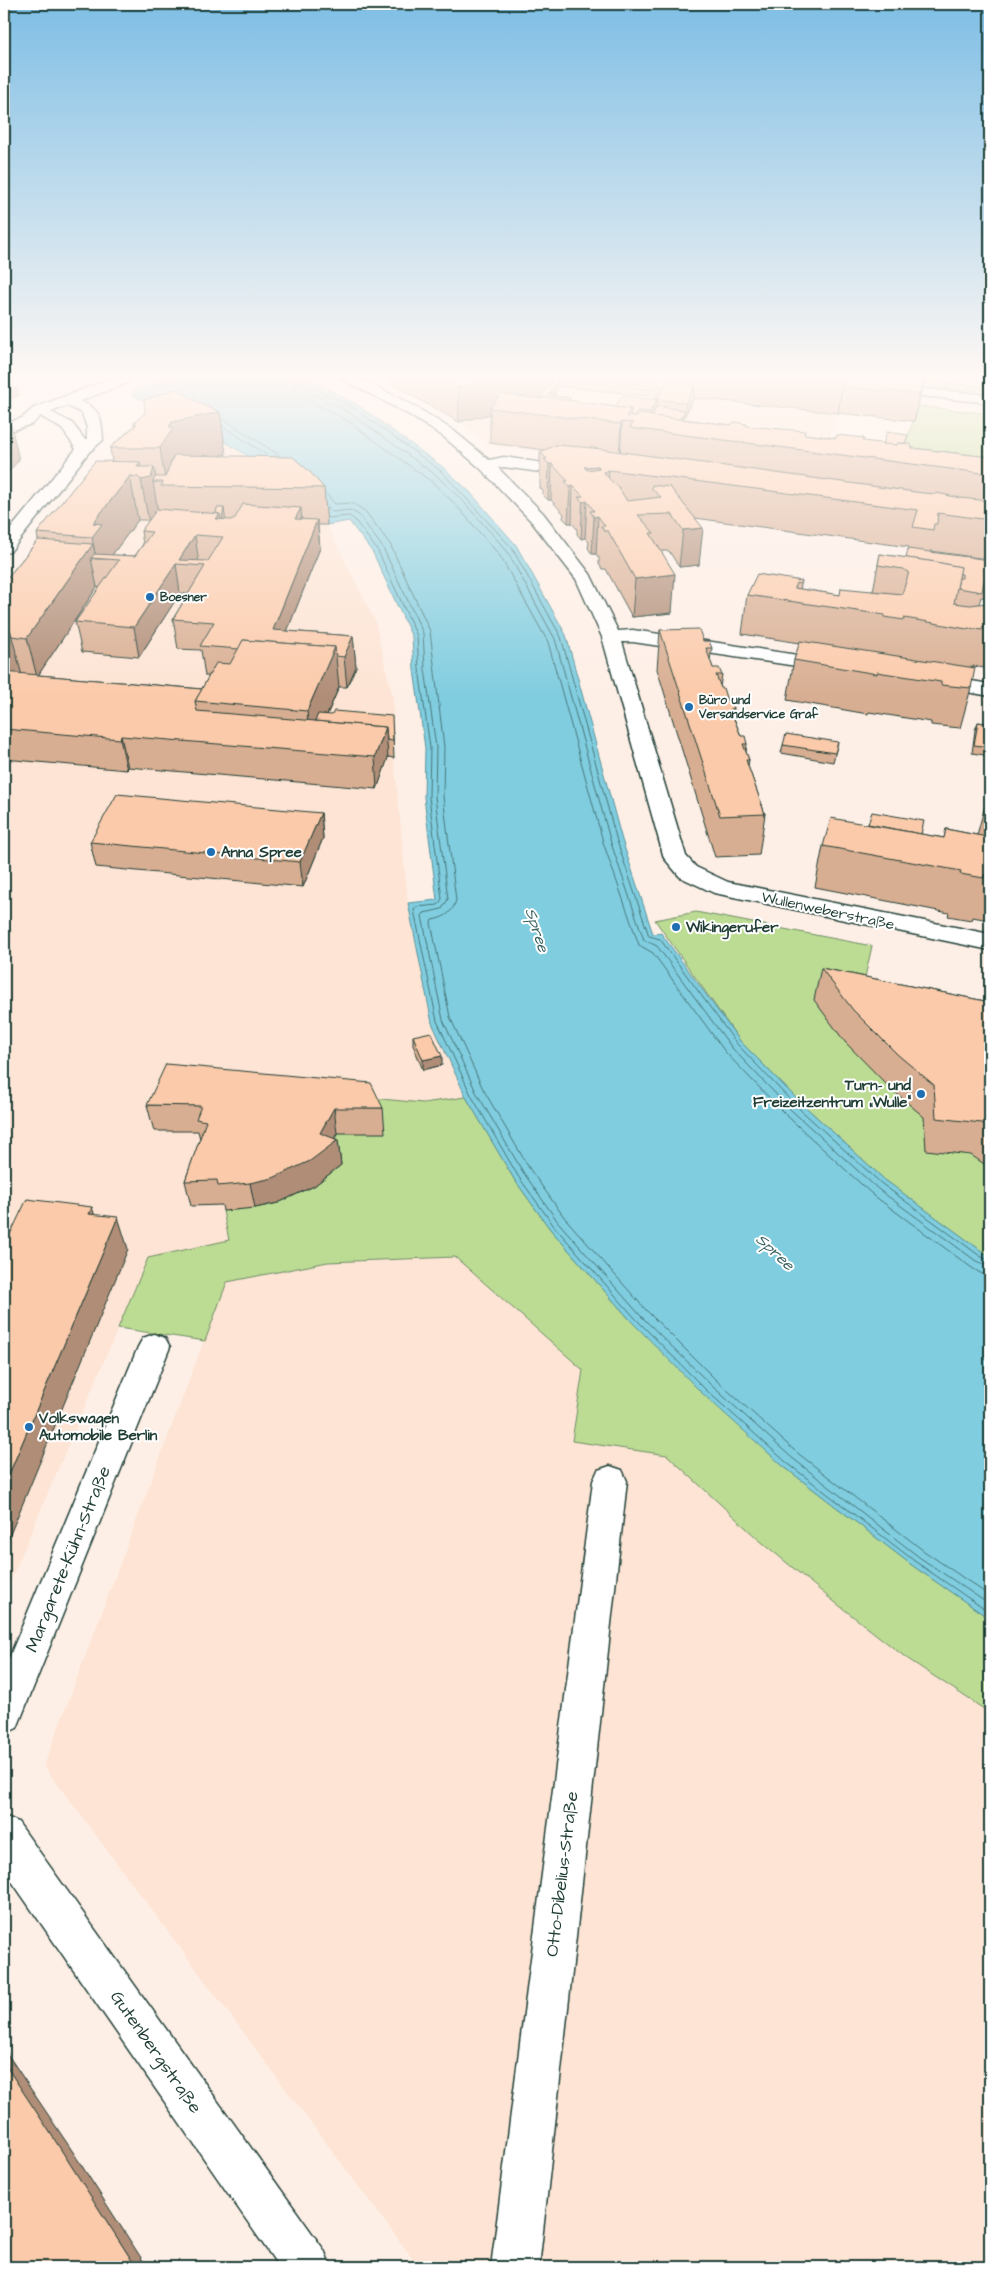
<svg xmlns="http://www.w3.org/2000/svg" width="994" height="2271" viewBox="0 0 994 2271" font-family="'Architects Daughter',sans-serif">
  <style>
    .built { fill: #fde4d4 }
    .green { fill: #bcdc94; stroke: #6e8c64 }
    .water { fill: #80cde0; stroke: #59939b }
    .pier { fill: #feefe6 }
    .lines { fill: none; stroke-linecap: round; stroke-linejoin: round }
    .shore { stroke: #467779; stroke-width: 1 }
    .minor-casing { stroke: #1f3d34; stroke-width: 3 }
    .major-casing { stroke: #1f3d34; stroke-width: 3 }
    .minor { fill: #fff; fill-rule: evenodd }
    .major { fill: #fff; fill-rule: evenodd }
    .wall { fill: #d8ae92; stroke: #1f3d34; fill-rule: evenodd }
    .shaded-wall { fill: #b08d77; stroke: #1f3d34 }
    .building { fill: #fbcaaa; stroke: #1f3d34; fill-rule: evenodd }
    .poi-dot { fill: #1f6fb2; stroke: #fff; stroke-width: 2 }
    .labels { text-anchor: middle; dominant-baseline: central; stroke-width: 4; stroke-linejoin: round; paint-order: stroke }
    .far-poi-label { font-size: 12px; font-weight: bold; fill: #1f3d34; stroke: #fff; text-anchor: start }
    .poi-label { font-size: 15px; font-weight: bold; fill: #1f3d34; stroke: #fff; text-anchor: start }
    .street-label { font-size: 15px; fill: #1f3d34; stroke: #fff }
    .water-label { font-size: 16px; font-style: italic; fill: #37615f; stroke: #fff }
    .near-street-label { font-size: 18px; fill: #1f3d34; stroke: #fff }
  </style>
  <rect width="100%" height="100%" fill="#feefe6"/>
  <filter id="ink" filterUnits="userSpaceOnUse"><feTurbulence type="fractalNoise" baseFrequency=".02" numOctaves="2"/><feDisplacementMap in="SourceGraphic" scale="10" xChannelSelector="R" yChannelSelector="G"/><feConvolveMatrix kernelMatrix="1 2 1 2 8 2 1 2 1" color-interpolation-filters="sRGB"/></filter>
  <g filter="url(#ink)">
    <g class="built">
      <polygon points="4,379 62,379 4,402"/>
      <polygon points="476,379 700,379 845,396 827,443 628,464 490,446 459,422 540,401"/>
      <polygon points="217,436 258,463 327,525 375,621 393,699 394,758 408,903 432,1022 466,1098 514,1179 148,1258 4,1596 4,635"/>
      <polygon points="455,1257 583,1370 572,1441 667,1455 758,1539 827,1596 905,1657 990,1713 990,2267 419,2267 44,1766 226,1282 330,1262"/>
    </g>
    <g class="green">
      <polygon points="826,379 915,379 990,387 990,396"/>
      <polygon points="918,406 990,414 990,476 899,465"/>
      <polygon points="696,912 872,946 859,1004 990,1032 990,1257 885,1180 798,1100 740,1041 655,920"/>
      <path d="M360,1097L423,1103L466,1097L514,1179L550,1229L632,1322L783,1466L913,1566L990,1619V1713L905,1657L827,1596L758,1539L667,1455L572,1441L583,1370L455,1257L328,1262L227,1282L205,1341L118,1328L148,1258L229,1240L223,1211C270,1208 304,1196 340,1165L324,1158Z"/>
    </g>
    <path class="water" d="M98,379H309L356,404L444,468L470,492L516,545L566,635L622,840L653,934L661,933L740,1041L798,1100L885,1180L990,1257V1619L913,1566L783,1466L703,1394L632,1322L550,1229L514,1179L466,1097L432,1023L408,903L437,900L424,797L425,748L414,670L412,637L373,553L349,521L327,525C276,463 203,428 132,395L135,393Z"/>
    <polygon class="pier" points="96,379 163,379 128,393"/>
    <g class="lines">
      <g class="shore">
        <polyline points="294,379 296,389 302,397 346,420 432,482 456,505 500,556 548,642 604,845 639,945 653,953 726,1053 785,1114 873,1195 972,1268 982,1274 990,1275"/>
        <polyline points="302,379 303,386 307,391 350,413 437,476 462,500 507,551 555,639 611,843 644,940 657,946 732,1048 790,1109 878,1189 976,1261 990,1267"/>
        <polyline points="308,379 310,386 354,408 441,471 512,548 561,637 617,841 649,936 660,939 737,1044 794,1104 882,1184 980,1256 990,1261"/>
        <polyline points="222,418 279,455"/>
        <polyline points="224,427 267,455"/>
        <path d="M326,494L335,504L352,503L365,511L390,544L430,631L444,747L443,796L456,900C453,913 444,918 432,920L431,923L450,1017L483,1089L529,1168L564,1217L646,1310L716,1380L795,1451L924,1551L990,1596"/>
        <polyline points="327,507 332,512 350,510 359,515 383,548 423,633 425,669 436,747 435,797 448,899 442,909 424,913 422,916 443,1020 476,1092 523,1172 558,1222 640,1315 711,1385 791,1457 919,1557 990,1605"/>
        <polyline points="328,518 349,516 354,519 378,551 417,636 419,669 430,747 429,797 442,899 438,905 416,907 414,910 437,1021 471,1095 518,1176 554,1226 636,1319 706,1390 786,1462 916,1562 990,1613"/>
      </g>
      <g class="minor-casing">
        <g id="minor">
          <polygon points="342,379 361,379 416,407 454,431 489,460 504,457 582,469 584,472 582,475 576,477 504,467 498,468 543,513 590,574 618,631 633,630 837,661 840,665 837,669 830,671 633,642 622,642 686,856 696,867 728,882 990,934 990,950 714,893 680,877 664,858 602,637 576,579 531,521 480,468 444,437 406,413"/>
          <polygon points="39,407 46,411 32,424 4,433 4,424 22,418 34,408"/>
          <polygon points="934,675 990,684 990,696 927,685 924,681 927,677"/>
          <polygon points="154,1334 165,1338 170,1347 17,1728 4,1734 4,1670 138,1347 143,1338"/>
          <polygon points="610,1466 622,1470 627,1481 539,2267 491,2267 593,1481 598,1470"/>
          <polygon points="4,1816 18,1822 324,2250 331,2267 279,2267 4,1870"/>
        </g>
      </g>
      <g class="major-casing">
        <g id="major">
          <path d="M110,379H131L129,382L80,401C100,409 102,418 103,440L89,452L10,552L4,553V537L76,449L62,429L32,411L34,408ZM67,406L82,413L87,428V439L85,440L72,423L51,412Z"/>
          <polygon points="885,385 990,395 990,403 880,392 878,389"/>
        </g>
      </g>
      <use href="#minor" class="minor"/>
      <use href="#major" class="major"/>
    </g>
    <g class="wall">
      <path d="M389,379H917L924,380L918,406L914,421L694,398L683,419L883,444H906L912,448L990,457V598L981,597L979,604L986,609H990V669L973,666L971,688L960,728L931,725V722L869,712L868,714L787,700L794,660L800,643L742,634L747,595L802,581L800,589L840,595L873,591L880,554L906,558L909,547L695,518L699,565L679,567L669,551H661L672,613L632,617L606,569H602L599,564V558L596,554H592L588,548L589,542L585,538L581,539L577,534V529L572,523H568L563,518L564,514L551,500H548L543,495V491L540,488V452L545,450L490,443V414L459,422L393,385V381ZM559,386L658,397L657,399L656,407L657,400L615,407L570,401V398L553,396ZM931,551L987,559V560L931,552Z"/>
      <path d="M203,405L220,412L226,454L216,456L324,488L327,525H318L320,548L287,631L353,636L356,667L347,687H339L327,715L393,733L394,758L388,757L377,789L128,767L127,770L4,759V582L38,540L37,533L112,461L110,448L134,426V423ZM138,520H146L148,522L141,531L143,544L135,556L112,555ZM97,587L100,588L75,622L82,652L139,657L180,593L188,594L173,619L178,649L201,650L205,676H209L202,689L38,675Z"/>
      <polygon points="660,630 703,641 712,648 710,660 713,668 722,675 720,687 727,701 734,708 733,716 741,736 747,744 746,752 749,760 748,766 765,814 759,855 715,857 657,669"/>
      <polygon points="978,722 990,724 990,756 972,753 975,730"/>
      <polygon points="838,742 833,762 781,753 783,745"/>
      <polygon points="989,791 990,791 990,920 972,917 971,920 948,916 949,913 815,887 823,846 921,834 944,838 946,829 977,835"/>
      <polygon points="321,813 323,838 303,887 96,867 90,842"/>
      <polygon points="821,968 990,1002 990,1168 971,1155 926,1150 924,1117 889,1087 845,1042 814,1000"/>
      <polygon points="413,1036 442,1065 423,1070 413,1045"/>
      <polygon points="147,1105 383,1108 385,1133 337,1133 334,1138 338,1140 341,1165 314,1186 278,1203 255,1208 223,1211 222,1205 191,1206 185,1181 200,1139 198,1131 154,1131"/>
    </g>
    <g class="shaded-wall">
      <polygon points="477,379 552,379 551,385 544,397 539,397 539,402 490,408 490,414 459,422 458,388"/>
      <polygon points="559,379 559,386 551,398 548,395"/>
      <polygon points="695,379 694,398 675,434 675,428 685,410 686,403 694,386"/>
      <polygon points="843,379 847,379 842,387 838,413"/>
      <polygon points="924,380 918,406 914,421 919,394"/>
      <polygon points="17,388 19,395 4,402 4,394"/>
      <polygon points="657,400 655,415 649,425 650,412"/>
      <polygon points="220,412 226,454 180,464 166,486 160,448 172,422"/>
      <polygon points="622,422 620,457 619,459 621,424"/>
      <polygon points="11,425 19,460 4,477 4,432"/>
      <polygon points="140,462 143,479 154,467 157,482 153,482 159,518 149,523 141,480 137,467"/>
      <polygon points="549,464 552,464 551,500 548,500"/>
      <polygon points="598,466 596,502 587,501 585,538 581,539 584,467"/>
      <polygon points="609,470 607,506 603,472"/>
      <polygon points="130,476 138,520 109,559 96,559 92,537 93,523"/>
      <polygon points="573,486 572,523 568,523 570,487"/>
      <polygon points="224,508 226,524 223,537 216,519"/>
      <polygon points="301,508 303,536 295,519"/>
      <polygon points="598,516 596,554 592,554 594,517"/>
      <polygon points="317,520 320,548 279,652 273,630"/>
      <polygon points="703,528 699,565 679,567 683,530"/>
      <polygon points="195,535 199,564 179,560"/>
      <polygon points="93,544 96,559 91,558 97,587 37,677 27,638"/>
      <polygon points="176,564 180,593 139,657 134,627"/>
      <polygon points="675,574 672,613 632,617 635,579"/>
      <polygon points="10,629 22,676 4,700 4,636"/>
      <polygon points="353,636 356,667 347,687 344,657"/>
      <polygon points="335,647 339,687 318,735 309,734 307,711"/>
      <polygon points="386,727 388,758 377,789 375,757"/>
      <polygon points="121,736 128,767 127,770 120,739"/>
      <polygon points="321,813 323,838 303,887 300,862"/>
      <polygon points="442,1056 442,1065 423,1070 423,1060"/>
      <polygon points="334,1108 337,1133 331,1145 338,1140 341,1165 314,1186 278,1203 255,1208 250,1183 320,1133"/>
      <polygon points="92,1207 102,1238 89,1214"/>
      <polygon points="118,1217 128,1249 4,1549 4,1486"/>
      <polygon points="4,2049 71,2149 147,2267 136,2267 4,2063"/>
    </g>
    <g class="building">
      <polygon points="443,379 493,379 458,388"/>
      <polygon points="554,379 559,379 548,395 570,398 569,401 539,397 543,394"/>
      <polygon points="560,379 591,379 664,387 662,390"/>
      <polygon points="846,379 917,379 924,380 919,394 842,387"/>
      <polygon points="4,383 17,388 4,394"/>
      <polygon points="666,383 694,386 686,403 657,399"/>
      <polygon points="176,389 203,405 220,412 172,422 169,427 174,427 160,448 110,448 137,424 134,423 145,413 144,400"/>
      <polygon points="501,394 543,399 544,397 631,409 626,416 637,417 639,414 731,425 734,422 747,424 746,426 805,431 804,434 836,438 837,435 864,438 863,441 897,445 898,443 911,444 912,448 990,457 990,474 630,428 633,423 622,422 621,424 490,408"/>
      <polygon points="622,396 657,400 650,412 638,411 634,417 630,416 631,409 615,407"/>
      <polygon points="657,406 685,410 680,419 652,416"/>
      <polygon points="4,425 11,425 4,432"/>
      <polygon points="887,432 908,435 905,443 898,443 897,445 883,444"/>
      <path d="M556,445L593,448L923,493L936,494L937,493L960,498L990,501V520L938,513L937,524H934L933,530L913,527L918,510L609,470L603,472L615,485H617L627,501L661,497L652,489V485L670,487L703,528L683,530L672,514L638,515L654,533H650L675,574L635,579L608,531H604L601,526H605L598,516L594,517L590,511H594L590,505L587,501L583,502L578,497L583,496L573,486L570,487L565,481H568L552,464H549L544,459H547L540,452ZM598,466L600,468L587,470L584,467Z"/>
      <polygon points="174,455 293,457 310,472 324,488 161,486 163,482 153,482 155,477 165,477"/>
      <polygon points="95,461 140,462 137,467 154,467 151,478 141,480 138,477 130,476 93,523 102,524 92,537 37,533"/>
      <path d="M243,504L301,508L295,519L317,520L273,630L353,636L344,657L336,656L335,647L243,640L239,649L200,646L214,622L173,619L205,566L176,564L134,627L75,622L119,560L91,558L94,554L135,556L152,532L141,531L157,509L220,514L216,519L231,520L235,518ZM195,535L223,537L208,561L179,560Z"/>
      <polygon points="217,508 224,508 222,519 221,519 220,514 216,513"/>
      <polygon points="38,540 93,544 27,638 12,636 10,629 4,628 4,582"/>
      <polygon points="908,549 990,560 990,582 984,581 982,592 957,588 959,578 962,578 962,574 959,574 961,567 936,562 906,558"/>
      <polygon points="880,554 936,562 961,567 954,603 970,605 987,603 986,609 990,609 990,628 983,627 982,630 968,628 967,629 923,621 904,618 904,620 884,617 885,615 747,595 757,574 802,581 800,584 796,583 794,588 840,595 841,588 902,594 909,572 903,569 878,565"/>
      <polygon points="4,628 10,629 4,636"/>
      <polygon points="699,629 703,641 709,641 712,648 706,648 713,668 719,668 722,675 716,675 721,688 723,688 727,701 731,701 734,708 730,709 741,736 745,736 747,744 743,744 749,760 746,760 765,814 720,816 660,630"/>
      <polygon points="243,640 335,647 307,711 195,701 216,663 230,664"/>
      <polygon points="800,641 975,668 971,688 941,685 941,682 877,672 877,674 794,660"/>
      <polygon points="4,672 202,689 195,701 197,711 386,727 375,757 121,736 120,739 4,729"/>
      <polygon points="334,711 392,716 393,741 387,740 386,727 315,721 318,714 332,715"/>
      <polygon points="978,722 990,724 990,747 974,745"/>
      <polygon points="786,734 838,742 835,753 783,745"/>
      <polygon points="989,791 990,791 990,829 986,827"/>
      <polygon points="117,794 321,813 300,862 90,842"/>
      <polygon points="872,812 924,821 921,834 868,824"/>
      <polygon points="831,818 944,838 946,829 987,837 990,836 990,876 984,875 984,878 960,874 961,871 823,846"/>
      <polygon points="821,968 990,1002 990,1128 982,1123 936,1118 934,1085 898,1055 853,1010"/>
      <polygon points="431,1032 442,1056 423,1060 413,1036"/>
      <polygon points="166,1064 371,1083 383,1108 334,1108 320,1133 338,1140 310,1161 273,1178 250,1183 218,1186 217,1180 185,1181 206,1121 196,1119 201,1106 147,1105"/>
      <polygon points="27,1199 92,1207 89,1214 118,1217 4,1486 4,1247"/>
      <polygon points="4,2063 49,2131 136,2267 4,2267"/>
    </g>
  </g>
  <linearGradient id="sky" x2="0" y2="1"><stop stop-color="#7ebee5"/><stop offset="0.54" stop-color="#fff8f4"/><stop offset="1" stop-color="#fff8f4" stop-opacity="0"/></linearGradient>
  <rect width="994" height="697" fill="url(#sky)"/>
  <g class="poi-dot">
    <circle cx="150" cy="597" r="5"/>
    <circle cx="689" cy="707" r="5"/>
    <circle cx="211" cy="852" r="5"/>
    <circle cx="676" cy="927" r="5"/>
    <circle cx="921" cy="1094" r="5"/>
    <circle cx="29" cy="1427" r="5"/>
  </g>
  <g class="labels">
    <g class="far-poi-label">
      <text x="160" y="597">Boesner</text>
      <text x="699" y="700">Büro und<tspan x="699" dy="14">Versandservice Graf</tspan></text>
    </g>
    <g class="poi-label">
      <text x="221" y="852">Anna Spree</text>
      <text x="686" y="927">Wikingerufer</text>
      <text x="911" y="1085" text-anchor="end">Turn- und<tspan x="911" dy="17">Freizeitzentrum „Wulle“</tspan></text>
      <text x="39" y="1418">Volkswagen<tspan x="39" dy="17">Automobile Berlin</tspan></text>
    </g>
    <g class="street-label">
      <text transform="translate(828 911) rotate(12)">Wullenweberstraße</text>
    </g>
    <g class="water-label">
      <text transform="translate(537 930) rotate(72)">Spree</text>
      <text transform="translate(775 1252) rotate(43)">Spree</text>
    </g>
    <g class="near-street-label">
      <text transform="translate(68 1559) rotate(-68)">Margarete-Kühn-Straße</text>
      <text transform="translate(562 1874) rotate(-83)">Otto-Dibelius-Straße</text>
      <text transform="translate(156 2052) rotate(55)">Gutenbergstraße</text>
    </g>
  </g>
  <rect width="994" height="2271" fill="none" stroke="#fff" stroke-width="20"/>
  <rect x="10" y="10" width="974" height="2251" fill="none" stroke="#1f3d34" stroke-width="2" filter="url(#ink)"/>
</svg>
